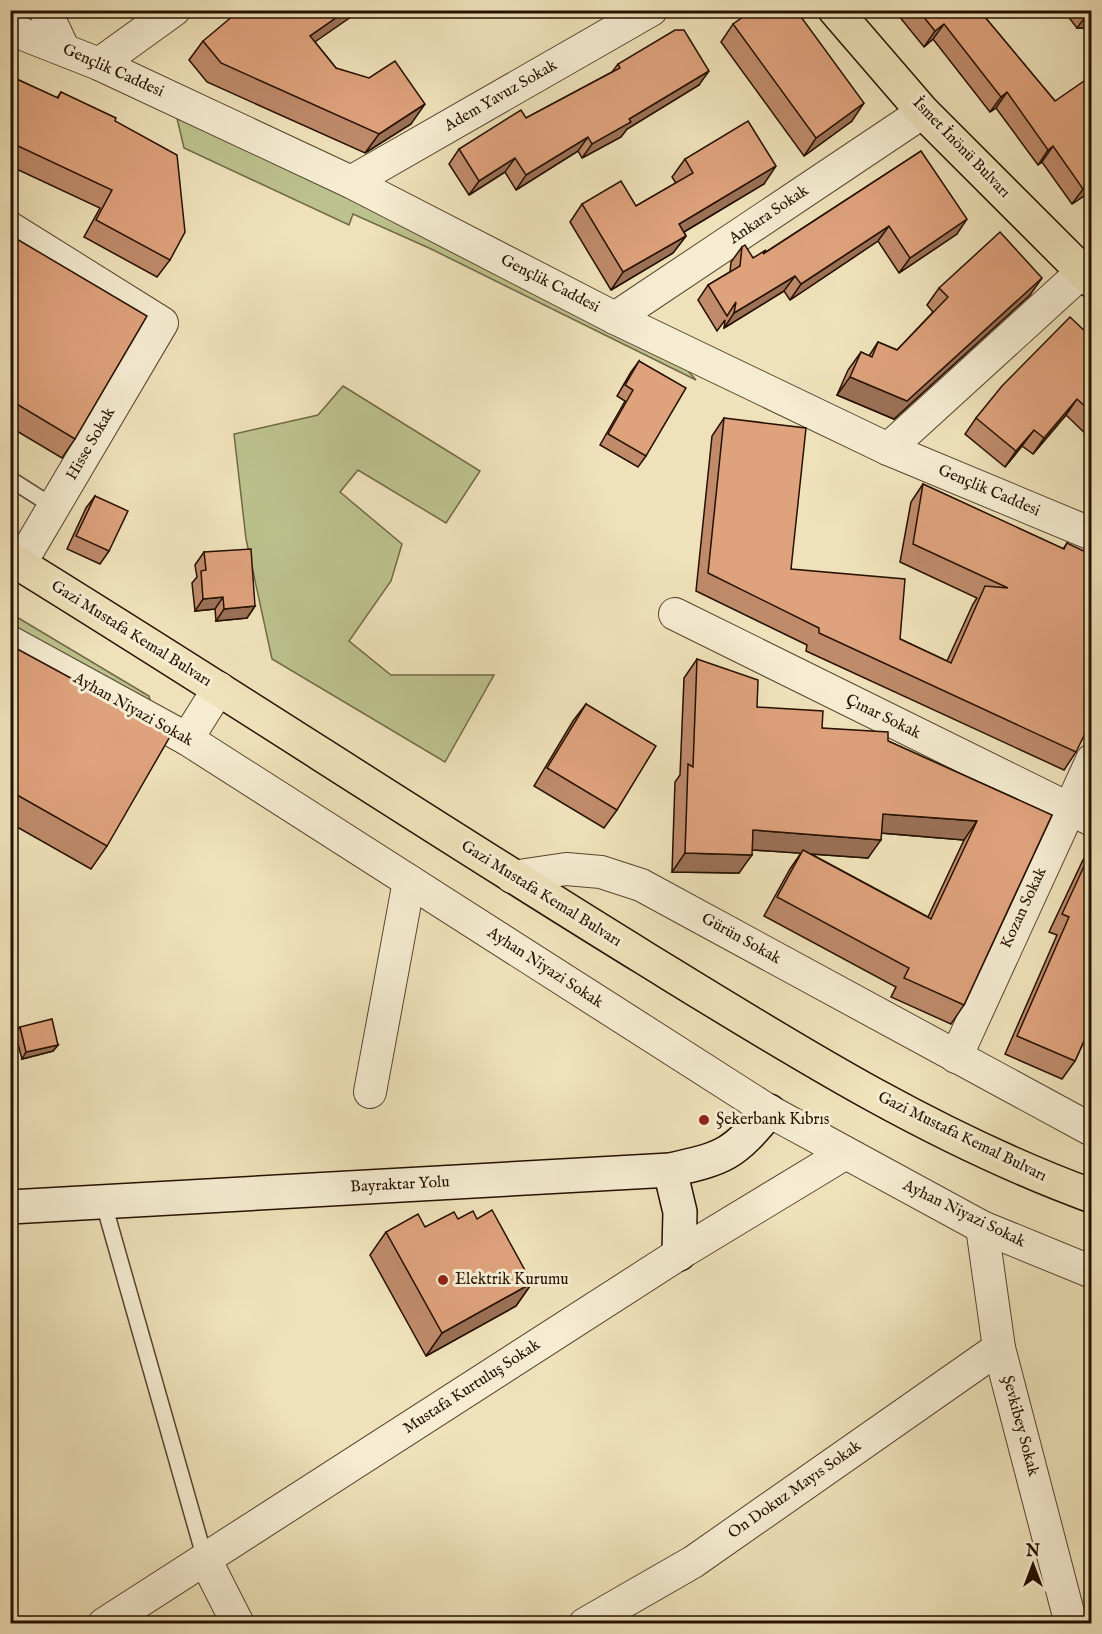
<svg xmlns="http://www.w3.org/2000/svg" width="1102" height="1634" viewBox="0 0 1102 1634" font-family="'IM FELL English',serif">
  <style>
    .green { fill: #bcc28d; stroke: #716946; stroke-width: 1.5 }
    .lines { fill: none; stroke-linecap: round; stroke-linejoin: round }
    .lane-casing { stroke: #58442e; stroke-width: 18 }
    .street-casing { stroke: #58442e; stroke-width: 34 }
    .secondary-casing { stroke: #261000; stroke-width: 36 }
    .primary-casing { stroke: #261000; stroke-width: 36 }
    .lane { stroke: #f5ecd2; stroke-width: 15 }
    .street { stroke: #f5ecd2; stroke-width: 32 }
    .secondary { stroke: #f5ecd2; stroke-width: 33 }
    .primary { stroke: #efe2ba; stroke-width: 33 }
    .wall { fill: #bf8b6b; stroke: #261000; stroke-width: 1.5; fill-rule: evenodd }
    .shaded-wall { fill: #9b7157; stroke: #261000; stroke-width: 1.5 }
    .building { fill: #dea27c; stroke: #261000; stroke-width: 1.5 }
    .poi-dot { fill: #8f2418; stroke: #f5ecd2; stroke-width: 2 }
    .labels { text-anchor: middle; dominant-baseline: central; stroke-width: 6; stroke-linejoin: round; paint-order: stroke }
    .street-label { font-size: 16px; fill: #261000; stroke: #f5ecd2 }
    .poi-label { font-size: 16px; fill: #261000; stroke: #f5ecd2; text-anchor: start }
  </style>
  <rect width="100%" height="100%" fill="#efe2ba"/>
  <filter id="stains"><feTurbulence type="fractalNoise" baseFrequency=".00333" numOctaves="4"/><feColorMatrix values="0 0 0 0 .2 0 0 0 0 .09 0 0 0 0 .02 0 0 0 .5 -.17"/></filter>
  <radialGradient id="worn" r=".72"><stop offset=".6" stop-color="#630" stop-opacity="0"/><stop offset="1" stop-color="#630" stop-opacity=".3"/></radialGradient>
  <g class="green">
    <polygon points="176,114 677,358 696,380 429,248 353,214 349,225 184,148"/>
    <polygon points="343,386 480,471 446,523 358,470 340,492 402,544 391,581 349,641 391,675 494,675 445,762 272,659 246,539 234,434 318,415"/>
    <polygon points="10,613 149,696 152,707 11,625"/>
  </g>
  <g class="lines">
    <g class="lane-casing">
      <g id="lane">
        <polyline points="10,479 54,507"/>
        <polyline points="103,1201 205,1559"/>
      </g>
    </g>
    <g class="street-casing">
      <g id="street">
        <polyline points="45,10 63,48"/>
        <polyline points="10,29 99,64 351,182 615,318 888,449 1092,534"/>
        <polyline points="99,64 174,10"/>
        <polyline points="351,182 651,10"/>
        <polyline points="10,228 162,323 20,564"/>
        <polyline points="615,318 923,112"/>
        <polyline points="888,449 1082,272"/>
        <polyline points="675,614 1092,820"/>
        <polyline points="10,642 187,739 769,1111 982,1227 1092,1272"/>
        <polyline points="187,739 219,688"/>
        <polyline points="512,877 566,869 601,872 641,885 1092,1130"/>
        <polyline points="956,1057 1092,760"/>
        <polyline points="370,1092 409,881"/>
        <polyline points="982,1227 999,1348 1071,1624"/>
        <polyline points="205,1559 238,1624"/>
        <polyline points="104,1624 679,1254 844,1154"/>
        <polyline points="585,1624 693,1562 999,1348"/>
      </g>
    </g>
    <g class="secondary-casing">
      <g id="secondary">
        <polyline points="670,1170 680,1212 679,1254"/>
        <path d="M10,1207L670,1170C725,1158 733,1155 769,1111"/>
      </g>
    </g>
    <g class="primary-casing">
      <g id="primary">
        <polyline points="835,10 923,112 1092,281"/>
        <path d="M10,558C224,690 433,828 646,959C789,1047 933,1138 1092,1196"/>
      </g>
    </g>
    <use href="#lane" class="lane"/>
    <use href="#street" class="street"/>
    <use href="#secondary" class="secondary"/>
    <use href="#primary" class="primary"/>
  </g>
  <g class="wall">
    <polygon points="101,10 111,10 104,15"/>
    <polygon points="894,10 979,10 1055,101 1092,85 1092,201 1087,194 1072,204 1042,162 1038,165 996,108 990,112 933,39 924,47"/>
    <polygon points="1063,10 1092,10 1092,23 1086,28 1077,28"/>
    <polygon points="733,24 852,121 804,156 721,42"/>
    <polygon points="203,41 315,42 336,68 411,124 365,153 207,82 189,60"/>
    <polygon points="618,64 699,85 627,129 621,137 582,158 578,151 516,190 505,172 469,195 449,164 459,149 526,118 612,72"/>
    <polygon points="10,76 57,98 61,92 115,121 170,260 157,277 84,237 100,208 10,166"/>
    <polygon points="921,151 957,234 899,273 878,241 790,300 784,291 724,328 725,320 717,331 698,300 708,285 730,272 731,262 742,247 753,258 763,254"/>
    <polygon points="685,159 764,184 684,232 686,236 673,253 611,290 570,222 582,204 636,206 676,183 672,177"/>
    <polygon points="10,235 75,439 62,458 10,427"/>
    <polygon points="939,288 1030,295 894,419 837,395 848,370 861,352 869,356 878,342 897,350 933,312 927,305"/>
    <polygon points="1092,338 1092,440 1066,415 1033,454 1022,446 1005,467 965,434 976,418"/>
    <polygon points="639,361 646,456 638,467 600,445 625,401 617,396 631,372"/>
    <polygon points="724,418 791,569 900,639 947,661 973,604 977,598 900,562 911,502 923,484 1063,549 1067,543 1076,752 1064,770 806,651 807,645 696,591 712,436"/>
    <polygon points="1092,492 1092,509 1086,500"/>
    <polygon points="95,496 109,551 100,564 67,549 86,508"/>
    <polygon points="204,552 255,606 247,618 216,621 215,609 195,611 192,583 197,577 195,565"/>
    <polygon points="10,645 107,846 91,869 10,823"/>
    <path d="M697,659L757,707L822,728L888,741L1052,815L964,1005L951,1024L891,997L896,987L764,916L790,869L801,853L752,850L739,873L672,872L675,782L680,775L684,678ZM881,833L964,840L928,917L811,854L868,858Z"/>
    <polygon points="586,704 617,810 604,828 534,786 573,721"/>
    <polygon points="1092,847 1092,1023 1075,1061 1062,1079 1005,1054 1057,935 1049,932 1083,860"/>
    <polygon points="20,1027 58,1045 53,1051 22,1059 15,1033"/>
    <polygon points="458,1219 477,1219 532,1283 516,1306 426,1356 370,1255 386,1232 425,1227"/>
  </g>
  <g class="shaded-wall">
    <polygon points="347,10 361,10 296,55 310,36"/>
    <polygon points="1088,13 1092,13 1092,23 1086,28 1077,28"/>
    <polygon points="944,24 933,39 924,47 935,31"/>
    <polygon points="709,71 699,85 627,129 621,137 582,158 592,144 629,119"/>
    <polygon points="1007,92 996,108 990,112 1001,97"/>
    <polygon points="864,103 852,121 804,156 816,138"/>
    <polygon points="425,104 411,124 365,153 379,134"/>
    <polygon points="588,137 578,151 516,190 526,175"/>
    <polygon points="1053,146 1042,162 1038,165 1048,150"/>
    <polygon points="515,158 505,172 469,195 479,181"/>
    <polygon points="776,166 764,184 667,242 679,224"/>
    <polygon points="1092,183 1092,187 1087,194 1072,204 1083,189"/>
    <polygon points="967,219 957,234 899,273 910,258"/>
    <polygon points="889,226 878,241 790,300 801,284"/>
    <polygon points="686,236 673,253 611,290 623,272"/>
    <polygon points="795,276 784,291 724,328 734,313"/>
    <polygon points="1042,278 1030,295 894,419 837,395 850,377"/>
    <polygon points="1077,399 1066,415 1033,454 1044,438"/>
    <polygon points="1034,430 1022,446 1005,467 1016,451"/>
    <polygon points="223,597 215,609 195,611 203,599"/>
    <polygon points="255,606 247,618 216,621 224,609"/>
    <polygon points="883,814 977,821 964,840 869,832"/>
    <polygon points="753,830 881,840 868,858 740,849"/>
    <polygon points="685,853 752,855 739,873 672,872"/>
    <polygon points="58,1045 53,1051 22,1059 26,1052"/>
    <polygon points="532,1283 516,1306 426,1356 442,1333"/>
  </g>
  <g class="building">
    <polygon points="240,10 347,10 310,36 336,68 369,78 395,61 425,104 379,134 221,63 203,41"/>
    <polygon points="753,10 796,10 864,103 816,138 733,24"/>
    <polygon points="918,10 979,10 1055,101 1087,79 1092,85 1092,183 1083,189 1053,146 1048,150 1007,92 1001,97 944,24 935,31"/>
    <polygon points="675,30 684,30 709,71 629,119 631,122 592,144 588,137 526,175 515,158 479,181 459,149 521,110 526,118 620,68 618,64"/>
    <polygon points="10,76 58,98 61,92 116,118 115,121 177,155 185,232 170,260 96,220 112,190 16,145 13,151 10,150"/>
    <polygon points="748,121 776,166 679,224 686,236 623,272 582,204 621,181 636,206 693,173 685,159"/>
    <polygon points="921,151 967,219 910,258 889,226 801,284 795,276 734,313 736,302 727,316 708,285 740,266 742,247 745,245 753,258 766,250 763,254"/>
    <polygon points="1000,232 1042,278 907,401 850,377 861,352 872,357 878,342 897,350 948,297 939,288"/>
    <polygon points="10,235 147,316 75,439 10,400"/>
    <polygon points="1070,317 1092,338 1092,413 1077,399 1044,438 1034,430 1016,451 976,418 1002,386"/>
    <polygon points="639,361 686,388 646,456 608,434 633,390 625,385"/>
    <polygon points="724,418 806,428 791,569 905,579 900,639 951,663 985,586 1008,588 913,544 923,484 1064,549 1067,543 1092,555 1092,719 1076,752 819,633 819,628 708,573"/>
    <polygon points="95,496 128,511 109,551 76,536"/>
    <polygon points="251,549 255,606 224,609 223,597 203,599 201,571 206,570 204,552"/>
    <polygon points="10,645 172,733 107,846 10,791"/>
    <polygon points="697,659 758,680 757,707 823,711 822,728 888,732 888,741 1052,815 964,1005 904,978 909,968 777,897 803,850 931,919 977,821 883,814 881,840 753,830 752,855 685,853 688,764 693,767"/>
    <polygon points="586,704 656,746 617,810 547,768"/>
    <polygon points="1092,849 1092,1023 1075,1061 1017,1036 1069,917 1062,914"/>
    <polygon points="52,1019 58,1045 26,1052 20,1027"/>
    <polygon points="492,1210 532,1283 442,1333 386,1232 418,1214 425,1227 454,1212 458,1219 473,1211 477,1219"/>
  </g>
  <g class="poi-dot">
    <circle cx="704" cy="1120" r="6"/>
    <circle cx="443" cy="1280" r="6"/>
  </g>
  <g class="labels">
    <g class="street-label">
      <text transform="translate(113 71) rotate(24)">Gençlik Caddesi</text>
      <text transform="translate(501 96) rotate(-30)">Adem Yavuz Sokak</text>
      <text transform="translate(961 148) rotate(46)">İsmet İnönü Bulvarı</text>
      <text transform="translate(769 215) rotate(-34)">Ankara Sokak</text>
      <text transform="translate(550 284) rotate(27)">Gençlik Caddesi</text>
      <text transform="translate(91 444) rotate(-60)">Hisse Sokak</text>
      <text transform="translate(989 491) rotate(23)">Gençlik Caddesi</text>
      <text transform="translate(131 634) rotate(32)">Gazi Mustafa Kemal Bulvarı</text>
      <text transform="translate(133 710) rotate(29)">Ayhan Niyazi Sokak</text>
      <text transform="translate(883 717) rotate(26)">Çınar Sokak</text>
      <text transform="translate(541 894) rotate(32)">Gazi Mustafa Kemal Bulvarı</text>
      <text transform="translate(1024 908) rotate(-65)">Kozan Sokak</text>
      <text transform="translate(741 939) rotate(29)">Gürün Sokak</text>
      <text transform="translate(545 968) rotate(33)">Ayhan Niyazi Sokak</text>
      <text transform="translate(962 1137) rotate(26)">Gazi Mustafa Kemal Bulvarı</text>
      <text transform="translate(400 1185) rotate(-3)">Bayraktar Yolu</text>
      <text transform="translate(964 1214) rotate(26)">Ayhan Niyazi Sokak</text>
      <text transform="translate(472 1387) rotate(-33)">Mustafa Kurtuluş Sokak</text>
      <text transform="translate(1020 1426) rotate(75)">Şevkibey Sokak</text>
      <text transform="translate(795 1490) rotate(-35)">On Dokuz Mayıs Sokak</text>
    </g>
    <g class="poi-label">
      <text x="716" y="1120">Şekerbank Kıbrıs</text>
      <text x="455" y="1280">Elektrik Kurumu</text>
    </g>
  </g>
  <rect width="1102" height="1634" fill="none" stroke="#efe2ba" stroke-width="36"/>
  <rect x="12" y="12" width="1078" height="1610" fill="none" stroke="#261000" stroke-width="3"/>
  <rect x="18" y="18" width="1066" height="1598" fill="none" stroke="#261000" stroke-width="1.5"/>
  <g transform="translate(1033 1565)" stroke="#f5ecd2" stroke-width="4.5" paint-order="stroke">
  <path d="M0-4.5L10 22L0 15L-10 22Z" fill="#261000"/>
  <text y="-9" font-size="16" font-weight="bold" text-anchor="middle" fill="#261000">N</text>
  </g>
  <rect width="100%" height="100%" filter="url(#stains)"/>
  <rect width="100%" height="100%" fill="url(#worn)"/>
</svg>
